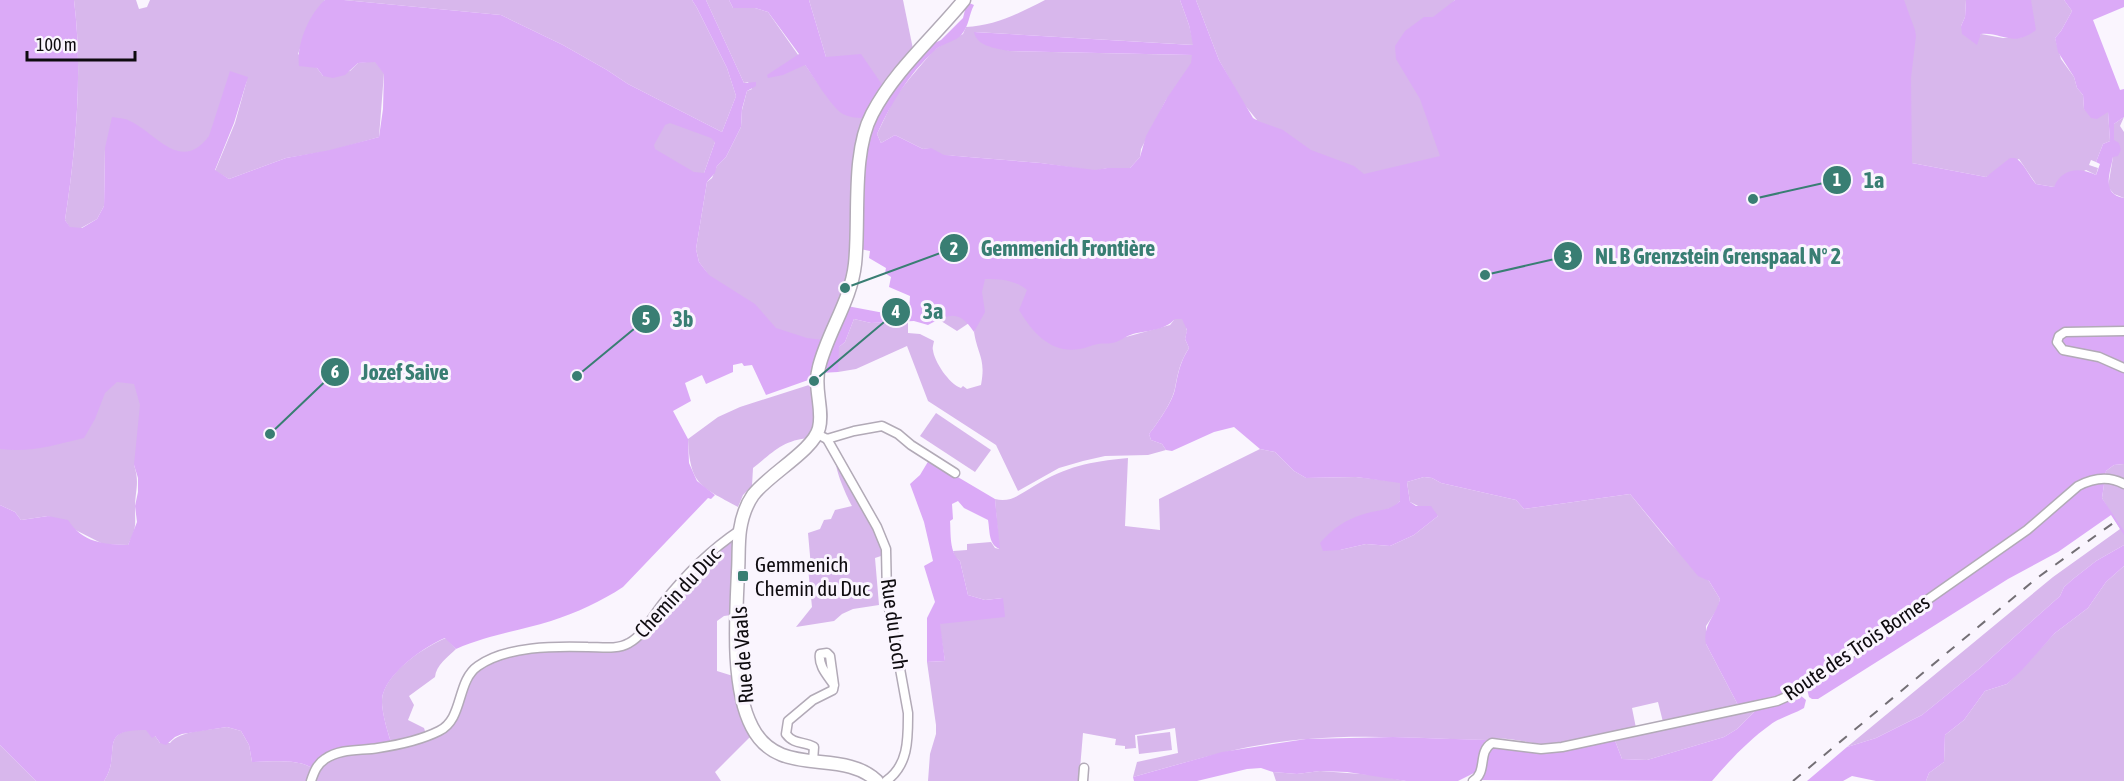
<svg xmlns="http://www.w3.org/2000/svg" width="2124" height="781" viewBox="0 0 2124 781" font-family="'Asap Condensed',sans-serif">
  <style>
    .green { fill: #d8b7ec; fill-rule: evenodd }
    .forest { fill: #dbaaf7; fill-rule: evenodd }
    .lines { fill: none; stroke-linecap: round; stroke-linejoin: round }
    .minor-casing { stroke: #b2aab7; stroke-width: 11 }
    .secondary-casing { stroke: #b2aab7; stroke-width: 15 }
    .minor { stroke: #fff; stroke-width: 8 }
    .secondary { stroke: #fff; stroke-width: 12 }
    .rail { stroke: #736f75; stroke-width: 2; stroke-dasharray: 10 10; stroke-linecap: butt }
    .poi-dot { fill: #397e73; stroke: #faf5fe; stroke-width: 2 }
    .labels { text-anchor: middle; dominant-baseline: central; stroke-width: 6; stroke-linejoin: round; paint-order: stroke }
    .poi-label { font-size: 21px; fill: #0e0b0f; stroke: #faf5fe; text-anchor: start }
    .street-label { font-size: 21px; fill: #0e0b0f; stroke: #faf5fe }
    .leader { fill: none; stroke: #397e73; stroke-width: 2 }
    .callout-dot { fill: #397e73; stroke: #faf5fe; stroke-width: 2 }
    .mark-label { font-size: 18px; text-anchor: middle; font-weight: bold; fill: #fff }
    .callout-label { font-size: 22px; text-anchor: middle; font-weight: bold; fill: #397e73; stroke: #faf5fe; stroke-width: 6; stroke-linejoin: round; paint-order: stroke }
  </style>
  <rect width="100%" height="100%" fill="#faf5fe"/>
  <g class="green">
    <path d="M0,0L66,227L80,231C85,228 92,225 97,222C114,207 108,168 105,148L104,206L97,219L81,228H70L65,220C76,149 83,71 74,0H136L139,9L147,7L150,0H325L307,29L298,54L317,68L323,76L350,71L358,63L375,61L384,73L379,137L330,151L384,140L387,71L375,58L310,29L716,134L715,142L704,173L694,258L708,274L699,262L696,249L707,182L712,178L717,166L726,157L741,127L742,110L747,91L752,89L748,82L744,83L706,0H729L733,8H755L768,12L827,96L866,118L847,280L813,378L794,384L754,360L134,465C140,483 135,491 135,508C135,525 137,528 128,545L103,544L48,516L21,520L15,512L0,505ZM247,80L235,123L215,171L229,179L286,158L329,151L229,180L213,171Z"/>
    <polygon points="344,0 692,0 697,8 727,68 736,96 722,132 628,84 607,70 563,45 501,15"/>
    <polygon points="809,0 903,0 913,49 883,86 826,57"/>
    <path d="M1045,0H1180L1189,25L1194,45L975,32L1009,51L1192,55L1237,118L1257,120L1243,103L1219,60L1196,0H1455L1453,2L1460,0H1966L1965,17L1961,26L1979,37L1981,34L2003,38H2021L2031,0H2064L2072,11L2061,31L2055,38L2061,59L2074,77L2077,88L2083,95L2084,109L2102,114L2108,111L2110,141L2103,144L2096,162L2091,160L2089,165L2098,168L2096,175L2086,170L2054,187L2036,184L2019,159L1986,177L1912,163L1185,322L1187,331L1185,339L1189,348C1180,362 1178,372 1175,388C1173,401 1157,424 1149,434L1151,440L1162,444L1166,450L1148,455L1105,456L1083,461L1059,468L1018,491L996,445L928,401L907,346L856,369L838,372V362L832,335L845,307L887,314L911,313L917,150L931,148L923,149L895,135L881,143L877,134L895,97L910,78L933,51L943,44L963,34L966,27C994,26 1020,13 1045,0ZM1167,98L1139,167L1129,176L944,155L1041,163L1095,171L1107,168H1130L1140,157L1141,149ZM853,317L926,318L941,321L957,331L969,323L975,329L974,332C978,356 986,358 981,385L967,389L963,386L961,388C949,384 934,361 933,350C932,349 934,342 934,341L920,334L908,333V321L871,323L854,319L845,342L839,347ZM1174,320L1170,325L1122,338L1126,333Z"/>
    <polygon points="2124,117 2120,126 2124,132 2124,198 2114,194 2108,187 2113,157 2114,124"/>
    <path d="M812,384L816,420L809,438C783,440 772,453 753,468L752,486L743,495L738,507C700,486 690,485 688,439L718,417L740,407Z"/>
    <polygon points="936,413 991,450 975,472 920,436"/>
    <path d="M1260,449L1275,452L1294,471L1306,478L1356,477L1400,482V501L1394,507L1384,510L1340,550L1366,544L1390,546L1414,535L1438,516L1410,502L1407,482L1424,477L1432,478L1441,483L1516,500L1524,509L1630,494L1669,542L1709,581L1720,599L1718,608L1706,626V644L1739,707L1663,722L1658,702L1632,708L1636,728C1607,734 1577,744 1547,744C1528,744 1504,735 1487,740C1427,739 1367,734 1308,739C1248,743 1190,761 1133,777L1137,762L1178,753L1175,728L1135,735L1136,748L1125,749V746L1115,745L1116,739L1083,733L1079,781H928L930,754L936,734V725L927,662L945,661L939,624L1003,598L985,600L968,595L960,561L955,557L953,551L967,550V544L991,542L995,548L999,549L995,499C1011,503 1020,494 1034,486C1067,466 1089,462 1128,458L1125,526L1160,530L1159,499Z"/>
    <path d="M836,457L876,531L884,555L875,558L879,605L853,609L842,614L834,621L796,627L812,607L808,568L811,567L808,533L820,529L824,520L831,519L835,510L852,506C847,497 833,467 836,457Z"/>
    <polygon points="2124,464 2124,545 2096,561 2073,579 2064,587 2060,596 2033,620 1980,668 1922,715 1876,738 1847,747 2053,577 2120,529 2102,498 2106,471 2114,465"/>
    <path d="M732,539L731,615L724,616L717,621V671L733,676L741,715L751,736L715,772L721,781H312L327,759L446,730C451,719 469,677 475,671C505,644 580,649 619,650L664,605L703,561Z"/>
    <polygon points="2124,566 2124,781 1926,781 1929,773 1944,762 1945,735 1964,720 1985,691 2007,684 2055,633 2088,608 2106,582"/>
    <path d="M446,638L456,649C448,657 436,665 435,677L409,696L414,705L408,720L424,728L426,734L392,745C388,733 379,705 383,694C390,670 424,647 446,638Z"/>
    <polygon points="1756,710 1737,729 1724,737 1647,760 1622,759 1614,738"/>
    <path d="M227,727L241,731L249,745L252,762C270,762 296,758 312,768L309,781H104C123,753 95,729 146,729L152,736H155L160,743H170C180,730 211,730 227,727Z"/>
    <polygon points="1170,732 1172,750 1139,754 1137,736"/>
    <polygon points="0,745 36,781 0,781"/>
    <polygon points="1320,771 1375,775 1406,781 1276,781 1273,772 1297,774"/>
  </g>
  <g class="forest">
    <path d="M0,0H74C83,71 76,149 65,220L70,227L82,228L97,219L104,206L105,148L112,117C117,118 125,118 130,121C156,133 181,174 209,136L230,71L248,77L234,123L215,170L229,179L286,158L330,150L379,137L383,109L384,74L375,62L358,63L345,75L333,78L323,76L317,68L299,66C296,45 309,14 325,0H344L501,15L563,45L607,70L628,84L722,132L736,96L727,68L697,8L692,0H706L744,83L756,82V86L747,91L742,109L741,127L726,157L717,166L715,173L707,182L696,249L699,262L709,275L755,304L776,328L807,338L823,340L811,379L766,395L752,365L744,366L742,363L733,365V372L706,384L702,375L685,383L691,401L673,411L688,439L689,463L697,481L715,495L711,499L708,498L623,587C602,601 576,613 551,621C518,631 488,635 456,649L445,638C424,647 390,671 383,694C379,705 388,733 392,745L353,749L312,768C296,758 270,762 252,762L249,745L241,731L227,727L182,734L175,737L166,745L160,743L155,736L152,738L146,730C95,729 123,753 104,781H36L0,745V505L15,512L21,520L48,516L68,520C83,543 103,544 128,545L137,522L135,506L138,492V478L134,465L140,405L134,384L117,382L105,393L95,419L84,438C54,445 31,453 0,449ZM670,123L711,138L715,142L704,173L694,172L655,149L654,145L665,125Z"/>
    <path d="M729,0H809L826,57L861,54L883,86L866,118C859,118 850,118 843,114C831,107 814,77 805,65L783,75L768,78L767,75L799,54L768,12L755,8H733Z"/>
    <path d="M1180,0H1196L1219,60L1253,118L1258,121L1283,130L1311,150L1354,166L1364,174L1440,156L1420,99L1396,59L1395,46L1405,31L1424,17H1433L1455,0H1904L1915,30L1916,36L1911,78L1912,163L1986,177L2010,158H2015C2023,161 2029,176 2036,184L2054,187C2062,168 2079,167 2096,175L2100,164L2096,162L2103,144L2110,141L2108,112L2097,119L2091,118L2084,109L2083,95L2077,88L2074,77L2058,52L2055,38L2061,31L2072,11L2064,0H2124V7L2093,20L2120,90L2124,89V117L2114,124V140L2119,143L2121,150L2118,156L2113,157C2110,174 2101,194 2124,198V464L2114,465L2106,471L2102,498L2124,531V535L2111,515L2058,552L2008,579L1818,699H1812L1809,697L1807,689L1791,691L1776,698L1739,707L1706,644C1702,625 1716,616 1720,599L1709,581L1698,576L1630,494L1524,509L1516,500L1441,483L1432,478L1424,477L1407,482L1410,502L1416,506H1431L1438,516L1414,535L1390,546L1366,544L1340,550L1323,551L1320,543C1333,528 1345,520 1364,514C1377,510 1390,511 1400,501V483L1356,477L1306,478L1294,471L1275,452L1260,449L1234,427L1214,432L1172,451L1166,450L1162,444L1151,440L1149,434C1157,424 1173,401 1175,389C1178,373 1180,362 1189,348L1185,339L1187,330L1182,319H1175C1164,331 1148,330 1133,334C1126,336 1119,342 1112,343C1107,344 1102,343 1098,344C1092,345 1086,348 1080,349C1051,354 1033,333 1019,310L1027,290C1015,280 1001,279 985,279L982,292L985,312L974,332C959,309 949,314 928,325L914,321L871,323L854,319L845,342L839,347L838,372L820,373L847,306L884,313L909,311L910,296L889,287L891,277L885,273L886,268L869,258L870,251L860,249L863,172L870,132L875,117L890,91L928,46L941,40L963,18L967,2L974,5C969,14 969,26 962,34C956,42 942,43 934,51C909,74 891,103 877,134L881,143L895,135L923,149L931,148L944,155L1041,163L1095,170L1107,168H1130L1140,157L1146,136L1167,98L1191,63L1192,55L1009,51C996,48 977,47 974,32L1193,45L1189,25Z"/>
    <path d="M1966,0H2031L2036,30C2011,48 2003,32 1981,34L1977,45L1962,34L1961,26L1965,17Z"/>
    <path d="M929,460L995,499L1000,549C988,545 990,530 988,520L964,508L958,501L952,504L953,519L950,521C951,533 949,553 960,561L968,595L985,600L1003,598L1005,617L940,624L945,661L927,662V618L935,602L924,566L933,561L924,522L910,484L920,475Z"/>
    <polygon points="2124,545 2124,566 2106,582 2088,608 2055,633 2022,670 2007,684 1985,691 1964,720 1945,735 1944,762 1929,773 1926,781 1876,781 1852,776 1843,781 1807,781 1847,747 1876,738 1922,715 1980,668 2033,620 2060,596 2064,587 2073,579 2096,561"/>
    <path d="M1799,694L1806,700L1804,708C1794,714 1779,718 1770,725C1749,740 1729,761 1712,781L1481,780L1486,770L1488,748L1491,747L1525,749L1614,738L1622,759L1647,760L1724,737L1737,729L1756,710Z"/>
    <polygon points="1393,737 1487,740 1483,744 1476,772 1458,781 1406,781 1347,772 1320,771 1297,774 1273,772 1261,768 1247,769 1197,781 1134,781 1133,777 1222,752 1306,739"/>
  </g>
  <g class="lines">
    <g class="minor-casing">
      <g id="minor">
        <polyline points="2124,331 2065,332 2059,336 2057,342 2063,350 2099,357 2124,368"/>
        <polyline points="823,437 827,439 854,431 882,426 898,434 911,445 955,473"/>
        <path d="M827,439L877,527L886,549L887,597L908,713C908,738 909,765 886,781"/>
        <path d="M813,761L814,747C804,741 794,745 786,734L788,721L813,700L833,690L834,685L830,656L827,653L820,654C818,666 828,676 834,685"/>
        <path d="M311,781C314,772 317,764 325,759C341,748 361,751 378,748C398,745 421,740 439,731C464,719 456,681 478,666C506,646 555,646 588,647C601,647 617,650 629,643C644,635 653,615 664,602C686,574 710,550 740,530"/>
        <polyline points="1083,781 1084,768"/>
        <path d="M1473,781C1488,772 1477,752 1492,743L1541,749L1562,747L1754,706L1777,701L1793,694L2027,530L2078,486C2093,478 2108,475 2124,484"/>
      </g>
    </g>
    <g class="secondary-casing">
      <path id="secondary" d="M877,781C841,747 779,780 752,727C731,687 736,617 738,572C739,558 738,544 740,530C742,517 746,505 753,495C769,474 814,450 819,428C824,409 813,388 819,367C828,331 851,301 855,264C860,219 851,154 872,114C895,70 933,38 964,0"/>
    </g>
    <use href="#minor" class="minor"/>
    <use href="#secondary" class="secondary"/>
    <polyline class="rail" points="1793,781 2037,578 2116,521"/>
  </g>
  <rect class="poi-dot" x="737" y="570" width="12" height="12" rx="3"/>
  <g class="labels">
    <g class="poi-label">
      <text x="755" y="564">Gemmenich<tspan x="755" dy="24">Chemin du Duc</tspan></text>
    </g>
    <g class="street-label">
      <text transform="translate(677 592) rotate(-47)">Chemin du Duc</text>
      <text transform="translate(895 624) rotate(82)">Rue du Loch</text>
      <text transform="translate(1856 647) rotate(-34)">Route des Trois Bornes</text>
      <text transform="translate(742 655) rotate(-94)">Rue de Vaals</text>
    </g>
  </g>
  <path class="leader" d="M1753 199L1837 180M845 288L954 248M1485 275L1568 256M814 381L896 312M577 376L646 319M270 434L335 372"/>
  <g class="callout-dot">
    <circle cx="1753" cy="199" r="6"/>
    <circle cx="845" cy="288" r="6"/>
    <circle cx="1485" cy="275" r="6"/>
    <circle cx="814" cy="381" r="6"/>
    <circle cx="577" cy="376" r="6"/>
    <circle cx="270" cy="434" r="6"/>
    <circle cx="1837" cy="180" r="15"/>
    <circle cx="954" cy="248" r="15"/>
    <circle cx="1568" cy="256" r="15"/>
    <circle cx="896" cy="312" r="15"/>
    <circle cx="646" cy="319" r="15"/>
    <circle cx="335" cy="372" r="15"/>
  </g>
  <g class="mark-label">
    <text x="1837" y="186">1</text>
    <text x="954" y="255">2</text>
    <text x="1568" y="263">3</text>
    <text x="896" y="318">4</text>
    <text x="646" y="325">5</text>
    <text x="335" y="378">6</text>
  </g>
  <g class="callout-label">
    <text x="1874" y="188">1a</text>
    <text x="1068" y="256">Gemmenich Frontière</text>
    <text x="1718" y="264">NL B Grenzstein Grenspaal N° 2</text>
    <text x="933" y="319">3a</text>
    <text x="683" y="327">3b</text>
    <text x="405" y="380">Jozef Saive</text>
  </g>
  <path d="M27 51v9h108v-9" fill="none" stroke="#0e0b0f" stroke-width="3"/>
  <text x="36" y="51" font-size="18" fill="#0e0b0f" stroke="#faf5fe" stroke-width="4.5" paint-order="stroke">100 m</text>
</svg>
